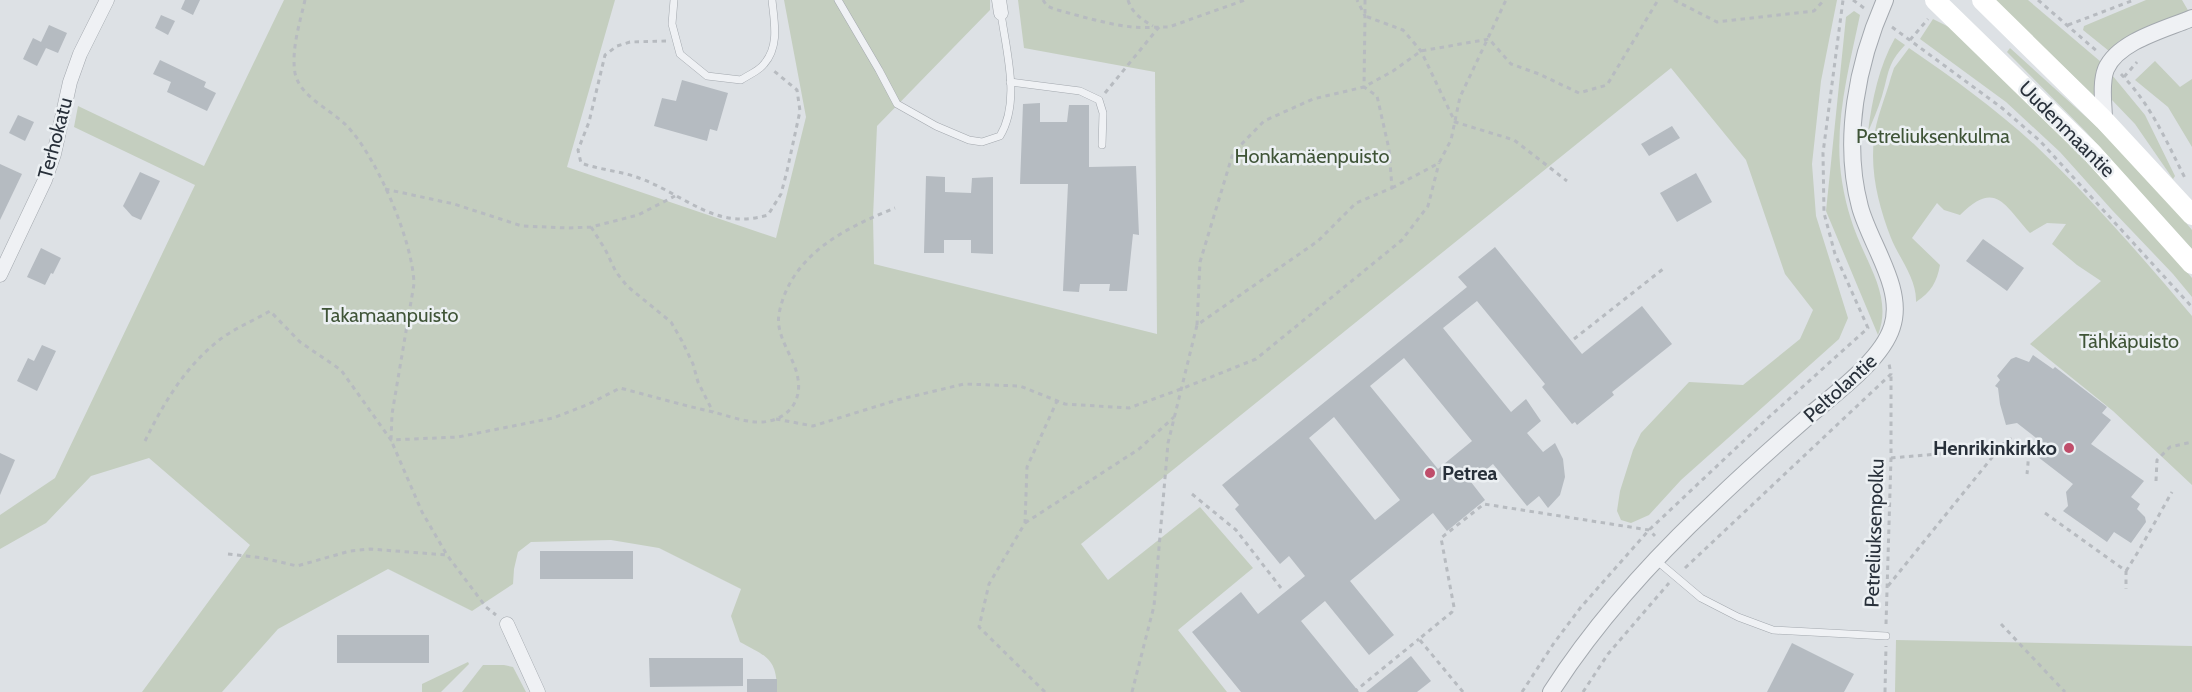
<svg xmlns="http://www.w3.org/2000/svg" width="2192" height="692" viewBox="0 0 2192 692" font-family="Cabin,sans-serif">
  <style>
    .green { fill: #c4cebf }
    .building { fill: #b5bbc1; fill-rule: evenodd }
    .lines { fill: none; stroke-linecap: round; stroke-linejoin: round }
    .service-casing { stroke: #a3a8ae; stroke-width: 8 }
    .minor-casing { stroke: #a3a8ae; stroke-width: 15 }
    .tertiary-casing { stroke: #a3a8ae; stroke-width: 18 }
    .path { stroke: #b7bbc0; stroke-width: 3; stroke-dasharray: 4.5 4.5; stroke-linecap: butt }
    .service { stroke: #eff1f4; stroke-width: 7 }
    .minor { stroke: #eff1f4; stroke-width: 14 }
    .tertiary { stroke: #eff1f4; stroke-width: 16 }
    .secondary { stroke: #fff; stroke-width: 20 }
    .poi-dot { fill: #bf4d6a; stroke: #ecf0f3; stroke-width: 2 }
    .labels { text-anchor: middle; dominant-baseline: central; stroke-width: 5; stroke-linejoin: round; paint-order: stroke }
    .street-label { font-size: 20px; fill: #28303a; stroke: #ecf0f3 }
    .park-label { font-size: 20px; fill: #3f5437; stroke: #ecf0f3 }
    .poi-label { font-size: 20px; font-weight: bold; fill: #28303a; stroke: #ecf0f3; text-anchor: end }
  </style>
  <rect width="100%" height="100%" fill="#dde1e5"/>
  <g class="green">
    <path d="M284,0H615L567,167L776,238L806,117L784,0H990V10L877,126L873,217L874,264L1157,334L1155,72L1024,48L1018,0H1837L1821,81L1812,164L1816,216L1848,318L1839,339L1681,480L1649,515L1631,523L1621,520L1617,511L1620,491L1633,450L1641,433L1689,382L1743,385L1800,339L1813,310L1785,274L1746,160L1671,68L1081,544L1108,580L1200,507L1253,568L1178,630L1227,692H777C777,658 767,657 740,642L731,616L741,589L659,548L611,540L531,542L518,552L514,569L513,584L472,611L388,569L278,629L222,692H142L250,545L149,458L91,476L46,523L0,549V515L55,478L195,185L74,127L78,106L204,166Z"/>
    <polygon points="1994,0 2028,0 2101,62 2095,97"/>
    <polygon points="2146,0 2182,0 2189,12 2119,41 2109,51 2083,30 2084,26"/>
    <path d="M1854,11L1860,15C1850,63 1836,115 1840,165C1842,188 1848,214 1857,236C1870,269 1892,299 1878,335L1826,211L1846,17Z"/>
    <path d="M1933,19L1951,28C2034,109 2118,189 2192,278V297L2173,274L2112,210L2060,152L2006,102L1920,39Z"/>
    <path d="M1895,38L1905,45C1887,64 1889,73 1882,96C1878,109 1873,120 1868,132C1872,100 1879,66 1895,38Z"/>
    <path d="M1909,48C1953,78 1997,110 2036,146C2092,199 2142,257 2192,316V485L2113,411L2030,344L2101,281L2077,265L2052,244L2066,224L2047,223L2030,233C2004,205 1996,179 1960,215L1944,210L1937,203L1912,238L1940,265C1937,282 1931,292 1916,302C1917,279 1899,258 1891,238C1879,207 1870,173 1874,139C1875,121 1886,96 1891,77L1894,68Z"/>
    <polygon points="2010,48 2095,125 2164,196 2192,230 2192,249 2087,133 2007,52"/>
    <polygon points="2155,61 2180,87 2192,79 2192,147 2168,107 2135,80"/>
    <polygon points="2112,75 2145,115 2175,176 2173,179 2135,124 2112,100 2110,93"/>
    <polygon points="1896,640 2192,646 2192,692 1895,692"/>
    <polygon points="468,662 469,664 441,692 422,692 422,684"/>
    <polygon points="483,665 504,665 513,667 526,692 462,692"/>
  </g>
  <g class="building">
    <polygon points="185,0 200,0 193,15 181,9"/>
    <polygon points="161,15 175,21 168,35 155,28"/>
    <polygon points="49,25 67,33 58,53 46,48 37,66 23,59 33,38 41,42"/>
    <polygon points="160,60 206,82 204,87 216,93 207,111 167,92 171,82 153,74"/>
    <polygon points="682,80 728,93 717,131 710,129 707,141 654,126 662,98 676,101"/>
    <polygon points="1040,103 1040,122 1067,122 1069,105 1089,105 1089,167 1136,166 1139,235 1133,234 1127,291 1109,291 1110,284 1080,284 1079,292 1063,291 1068,184 1020,184 1023,104"/>
    <polygon points="18,115 34,122 25,141 9,133"/>
    <polygon points="1672,126 1680,138 1649,156 1641,144"/>
    <polygon points="0,164 22,174 0,220"/>
    <polygon points="140,172 160,181 141,220 132,216 123,206"/>
    <polygon points="1696,173 1712,202 1677,222 1660,193"/>
    <polygon points="926,176 945,177 945,192 971,193 972,178 993,177 993,254 971,253 971,240 944,240 944,253 924,253"/>
    <polygon points="1983,239 2024,268 2007,291 1966,261"/>
    <path d="M1495,247L1582,354L1642,306L1672,344L1612,392L1614,395L1577,425L1575,422L1572,424L1542,387L1545,384L1477,301L1443,328L1511,412L1526,399L1541,421L1527,433L1543,452L1555,443L1563,459L1565,477L1560,495L1548,508L1539,496L1527,506L1493,464L1471,482L1485,500L1447,531L1433,513L1350,581L1394,635L1369,655L1325,601L1301,621L1359,692H1241L1192,632L1241,592L1258,614L1305,576L1289,556L1280,564L1235,509L1239,505L1222,485L1467,287L1458,277ZM1404,358L1472,441L1438,469L1370,386ZM1334,417L1400,500L1375,520L1309,438Z"/>
    <polygon points="41,248 61,258 53,274 51,273 45,285 27,277"/>
    <polygon points="42,345 56,351 37,391 17,381 28,358 34,361"/>
    <polygon points="2033,355 2053,369 2055,367 2107,407 2102,413 2111,420 2091,444 2144,481 2131,497 2140,504 2137,509 2145,517 2146,522 2131,543 2114,532 2107,542 2063,511 2068,506 2066,492 2073,484 2038,457 2042,451 2040,441 2017,423 2006,425 2000,404 1998,388 1995,386 2000,380 1997,376 2011,359 2016,357 2029,362"/>
    <polygon points="0,453 15,460 0,495"/>
    <rect x="540" y="551" width="93" height="28"/>
    <rect x="337" y="635" width="92" height="28"/>
    <polygon points="1792,643 1854,674 1844,692 1767,692"/>
    <polygon points="1411,656 1431,681 1417,692 1366,692"/>
    <polygon points="649,658 743,658 743,686 650,687"/>
    <rect x="747" y="679" width="30" height="13"/>
  </g>
  <g class="lines">
    <g class="service-casing">
      <g id="service">
        <path d="M674,0L672,24L680,54L707,76L741,80C748,75 759,71 764,64C780,46 774,21 772,0"/>
        <path d="M838,0L879,70L897,104L936,126L969,140L982,142L1000,136C1021,101 1006,51 1001,13"/>
        <polyline points="1010,82 1080,91 1099,100 1103,113 1102,145"/>
        <polyline points="1656,560 1701,598 1738,617 1773,630 1886,636"/>
      </g>
    </g>
    <g class="minor-casing">
      <g id="minor">
        <polyline points="999,0 1001,13"/>
        <polyline points="0,275 45,180 54,154 70,82 80,54 107,0"/>
        <polyline points="507,624 538,692"/>
      </g>
    </g>
    <g class="tertiary-casing">
      <g id="tertiary">
        <path d="M2104,120C2104,105 2100,84 2106,69C2118,41 2166,29 2192,18"/>
        <path d="M1551,692C1596,622 1652,560 1713,503C1742,475 1772,448 1803,421C1830,397 1881,362 1892,327C1905,289 1870,244 1860,207C1842,140 1857,63 1885,0"/>
      </g>
    </g>
    <g class="path">
      <path d="M305,0C300,22 291,50 295,73C300,97 330,109 346,125C376,155 413,241 414,284L392,414L391,440L422,512L447,555L486,607L496,615"/>
      <path d="M1043,0L1047,6L1054,9C1080,16 1106,24 1132,27C1144,28 1157,27 1169,27L1245,0"/>
      <path d="M1128,0C1132,13 1142,20 1153,26"/>
      <polyline points="1365,0 1365,16 1403,30 1421,51 1455,122 1514,140 1567,181"/>
      <polyline points="1674,0 1717,22 1814,11 1824,0"/>
      <polyline points="1853,0 1864,8"/>
      <polyline points="2038,0 2099,53"/>
      <polyline points="2068,25 2134,0"/>
      <polyline points="1892,27 2002,108 2040,141 2192,307"/>
      <polyline points="1910,40 1928,19"/>
      <path d="M666,41L630,42L617,46L605,55L589,122L578,150L581,163C600,170 621,171 639,178C686,195 715,231 768,215L781,194L787,171L800,111L797,90L774,71"/>
      <path d="M2121,74C2152,106 2166,141 2186,180"/>
      <polyline points="2124,77 2137,62"/>
      <polyline points="1105,93 1159,27"/>
      <polyline points="1392,188 1439,163 1451,140 1460,97 1506,0"/>
      <polyline points="385,189 454,204 522,226 568,228 591,227 638,215 675,196"/>
      <polyline points="591,227 605,249 616,272 627,286 671,322 682,341 693,364 698,382 713,412"/>
      <polyline points="1197,325 1200,262 1233,153 1264,121 1313,99 1364,87 1393,71 1421,51 1489,39 1511,64 1539,74 1579,93 1607,85 1658,0"/>
      <polyline points="1574,339 1663,269"/>
      <polyline points="776,419 813,426 897,400 964,384 1020,386 1065,404 1129,408 1181,389 1256,359 1402,240 1428,206 1439,163"/>
      <path d="M145,441C163,404 185,367 218,341C233,329 253,321 270,311L300,342L341,370L391,440L458,437L553,418L589,404L620,388C651,396 682,405 713,412C729,416 746,423 763,422C786,420 802,403 798,379C795,357 775,337 779,314C790,255 845,228 895,208"/>
      <polyline points="1891,458 1997,449"/>
      <polyline points="2156,481 2157,460 2170,447 2192,442"/>
      <polyline points="1192,494 1236,530 1281,588"/>
      <polyline points="2045,513 2126,571 2126,589"/>
      <polyline points="1025,523 1139,449 1174,417"/>
      <polyline points="228,554 263,558 297,566 350,551 370,549 447,555"/>
      <polyline points="1685,568 1891,374 1889,364"/>
      <path d="M2126,571C2143,545 2157,518 2172,492"/>
      <path d="M1888,586L2007,439C2031,439 2029,456 2027,474"/>
      <polyline points="1886,624 1891,458 1891,374"/>
      <polyline points="2001,624 2065,692"/>
      <polyline points="1045,692 979,627 989,584 1025,523 1027,467 1057,401"/>
      <polyline points="1132,692 1154,606 1168,443 1197,325 1318,241 1356,203 1392,188 1389,149 1377,96 1364,87 1365,16 1357,0"/>
      <polyline points="1354,692 1419,639"/>
      <polyline points="1463,692 1419,639 1452,612 1454,607 1441,538 1484,504 1649,530 1655,536"/>
      <polyline points="1522,692 1554,643 1581,607 1649,530 1769,417 1868,328 1835,254 1824,213 1823,153 1843,0"/>
      <polyline points="1583,692 1608,654 1669,583"/>
      <polyline points="1885,692 1886,646"/>
    </g>
    <use href="#service" class="service"/>
    <use href="#minor" class="minor"/>
    <use href="#tertiary" class="tertiary"/>
    <g class="secondary">
      <polyline points="1935,0 2092,153 2192,264"/>
      <polyline points="1982,0 2104,120 2192,215"/>
    </g>
  </g>
  <g class="poi-dot">
    <circle cx="2069" cy="448" r="6"/>
    <circle cx="1430" cy="473" r="6"/>
  </g>
  <g class="labels">
    <g class="street-label">
      <text transform="translate(2067 129) rotate(45)">Uudenmaantie</text>
      <text transform="translate(55 138) rotate(-75)">Terhokatu</text>
      <text transform="translate(1840 388) rotate(-42)">Peltolantie</text>
      <text transform="translate(1874 533) rotate(-88)">Petreliuksenpolku</text>
    </g>
    <g class="park-label">
      <text x="1933" y="136">Petreliuksenkulma</text>
      <text x="1312" y="156">Honkamäenpuisto</text>
      <text x="390" y="315">Takamaanpuisto</text>
      <text x="2129" y="341">Tähkäpuisto</text>
    </g>
    <g class="poi-label">
      <text x="2057" y="448">Henrikinkirkko</text>
      <text x="1442" y="473" text-anchor="start">Petrea</text>
    </g>
  </g>
</svg>
